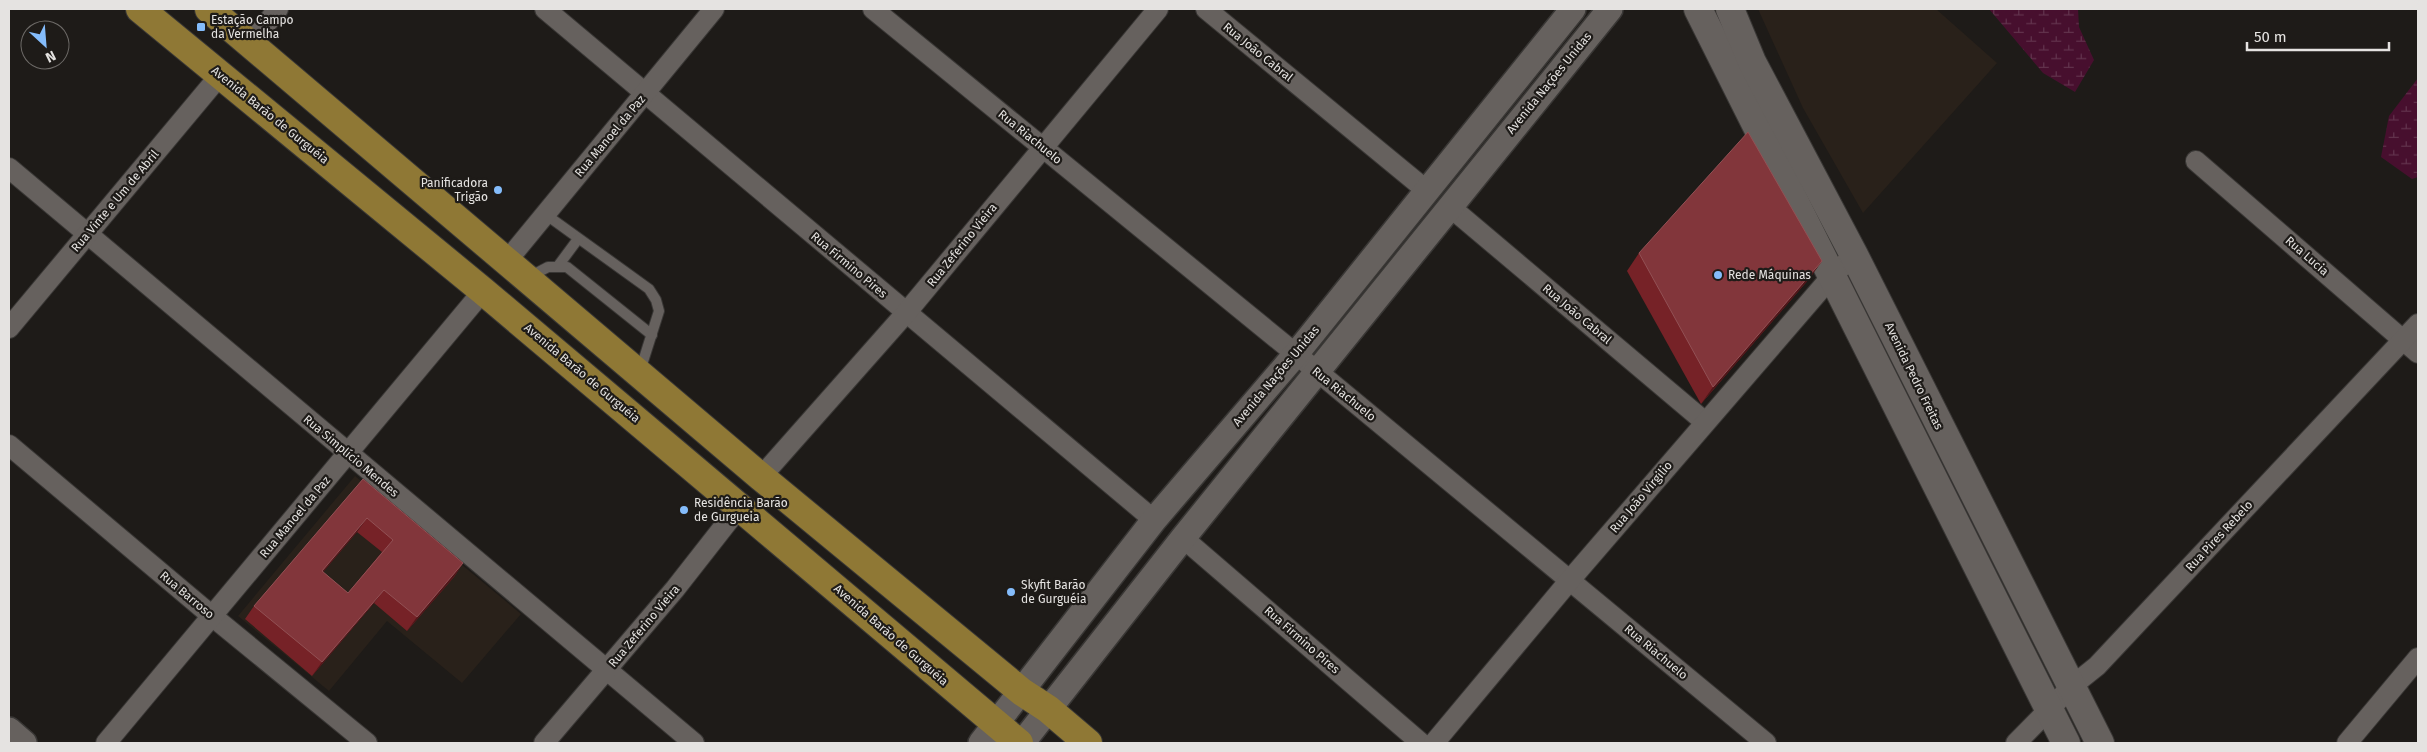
<svg xmlns="http://www.w3.org/2000/svg" width="2427" height="752" viewBox="0 0 2427 752" font-family="'Fira Sans',sans-serif">
  <style>
    .built { fill: #29211a }
    .wetland { fill: url(#wetland-marsh) }
    .lines { fill: none; stroke-linecap: round; stroke-linejoin: round }
    .service-casing { stroke: #393735; stroke-width: 12 }
    .minor-casing { stroke: #393735; stroke-width: 22 }
    .tertiary-casing { stroke: #393735; stroke-width: 28 }
    .secondary-casing { stroke: #393735; stroke-width: 30 }
    .primary-casing { stroke: #393735; stroke-width: 30 }
    .service { stroke: #66615e; stroke-width: 10 }
    .minor { stroke: #66615e; stroke-width: 20 }
    .tertiary { stroke: #66615e; stroke-width: 25 }
    .secondary { stroke: #66615e; stroke-width: 28 }
    .primary { stroke: #8f7835; stroke-width: 28 }
    .wall { fill: #762227; fill-rule: evenodd }
    .shaded-wall { fill: #4e1619 }
    .building { fill: #82363b; stroke: #925155; fill-rule: evenodd }
    .poi-dot { fill: #84bcfb; stroke: #1e1b18; stroke-width: 2 }
    .labels { text-anchor: middle; dominant-baseline: central; stroke-width: 4.5; stroke-linejoin: round; paint-order: stroke }
    .poi-label { font-size: 12px; fill: #e5e3e1; stroke: #1e1b18; text-anchor: start }
    .street-label { font-size: 12px; fill: #e5e3e1; stroke: #1e1b18 }
  </style>
  <defs>
    <pattern id="wetland-marsh" width="20" height="14" patternUnits="userSpaceOnUse" patternTransform="scale(1.25)"><rect width="20" height="14" fill="#470f2e"/><path d="M1 5h8M5 5V1M11 12h8M15 12V8" fill="none" stroke="#61324c"/></pattern>
  </defs>
  <rect width="100%" height="100%" fill="#1e1b18"/>
  <g class="built">
    <polygon points="1758,9 1936,9 1997,63 1863,213 1803,108"/>
    <polygon points="355,476 521,614 462,683 387,621 329,691 238,616"/>
  </g>
  <g class="wetland">
    <polygon points="1989,9 2078,9 2079,27 2094,60 2075,92 2043,73"/>
    <polygon points="2418,78 2418,177 2412,179 2381,157 2389,116"/>
  </g>
  <g class="lines">
    <g class="service-casing">
      <g id="service">
        <polyline points="545,214 649,289 656,300 659,311 640,371"/>
        <polyline points="558,266 578,239"/>
        <polyline points="529,277 548,267 567,267 652,335"/>
      </g>
    </g>
    <g class="minor-casing">
      <g id="minor">
        <polyline points="545,9 1154,520"/>
        <polyline points="873,9 1318,372 1766,743"/>
        <polyline points="1206,9 1426,190"/>
        <polyline points="251,43 278,9"/>
        <polyline points="2196,161 2418,353"/>
        <polyline points="9,168 694,743"/>
        <polyline points="1449,206 1705,422"/>
        <polyline points="506,262 714,9"/>
        <polyline points="9,328 221,74"/>
        <polyline points="9,445 212,616 367,743"/>
        <polyline points="761,477 906,313 1158,9"/>
        <polyline points="1183,538 1421,743"/>
        <polyline points="106,743 483,291"/>
        <polyline points="544,743 675,589 740,506"/>
        <polyline points="1434,743 1570,580 1832,276 1854,255"/>
        <polyline points="2016,743 2072,686 2097,666 2418,324"/>
        <polyline points="2347,743 2418,658"/>
      </g>
    </g>
    <g class="tertiary-casing">
      <g id="tertiary">
        <polyline points="9,730 24,743"/>
        <polyline points="981,743 1154,520 1296,354 1573,9"/>
        <polyline points="1022,743 1183,538 1610,9"/>
      </g>
    </g>
    <g class="secondary-casing">
      <g id="secondary">
        <polyline points="1698,9 2066,743"/>
        <polyline points="1730,9 1752,62 1854,255 2100,743"/>
      </g>
    </g>
    <g class="primary-casing">
      <g id="primary">
        <polyline points="140,9 483,291 1019,743"/>
        <polyline points="209,9 761,477 1022,692 1048,709 1088,743"/>
      </g>
    </g>
    <use href="#service" class="service"/>
    <use href="#minor" class="minor"/>
    <use href="#tertiary" class="tertiary"/>
    <use href="#secondary" class="secondary"/>
    <use href="#primary" class="primary"/>
  </g>
  <g class="wall">
    <polygon points="1639,253 1822,261 1809,279 1701,404 1627,271"/>
    <path d="M363,479L463,563L454,577L407,631L374,603L312,676L245,619L254,606ZM357,532L382,552L348,593L323,572Z"/>
  </g>
  <g class="shaded-wall">
    <polygon points="1822,261 1809,279 1701,404 1713,387"/>
    <polygon points="367,518 357,532 312,585 322,571"/>
    <polygon points="463,563 454,577 407,631 417,617"/>
    <polygon points="384,590 374,603 312,676 322,662"/>
  </g>
  <g class="building">
    <polygon points="1748,132 1822,261 1713,387 1639,253"/>
    <path d="M363,479L463,563L417,617L384,590L322,662L254,606ZM367,518L393,540L348,593L322,571Z"/>
  </g>
  <g class="poi-dot">
    <rect x="196" y="22" width="10" height="10" rx="2.5"/>
    <circle cx="498" cy="190" r="5"/>
    <circle cx="1718" cy="275" r="5"/>
    <circle cx="684" cy="510" r="5"/>
    <circle cx="1011" cy="592" r="5"/>
  </g>
  <g class="labels">
    <g class="poi-label">
      <text x="211" y="20">Estação Campo<tspan x="211" dy="14">da Vermelha</tspan></text>
      <text x="488" y="183" text-anchor="end">Panificadora<tspan x="488" dy="14">Trigão</tspan></text>
      <text x="1728" y="275">Rede Máquinas</text>
      <text x="694" y="503">Residência Barão<tspan x="694" dy="14">de Gurgueia</tspan></text>
      <text x="1021" y="585">Skyfit Barão<tspan x="1021" dy="14">de Gurguéia</tspan></text>
    </g>
    <g class="street-label">
      <text transform="translate(1258 52) rotate(39)">Rua João Cabral</text>
      <text transform="translate(1549 83) rotate(-51)">Avenida Nações Unidas</text>
      <text transform="translate(270 115) rotate(39)">Avenida Barão de Gurguéia</text>
      <text transform="translate(610 136) rotate(-50)">Rua Manoel da Paz</text>
      <text transform="translate(1030 137) rotate(39)">Rua Riachuelo</text>
      <text transform="translate(115 201) rotate(-50)">Rua Vinte e Um de Abril</text>
      <text transform="translate(962 245) rotate(-51)">Rua Zeferino Vieira</text>
      <text transform="translate(2307 256) rotate(41)">Rua Lucia</text>
      <text transform="translate(849 265) rotate(40)">Rua Firmino Pires</text>
      <text transform="translate(1577 314) rotate(40)">Rua João Cabral</text>
      <text transform="translate(582 373) rotate(40)">Avenida Barão de Gurguéia</text>
      <text transform="translate(1276 376) rotate(-50)">Avenida Nações Unidas</text>
      <text transform="translate(1914 376) rotate(64)">Avenida Pedro Freitas</text>
      <text transform="translate(1344 394) rotate(39)">Rua Riachuelo</text>
      <text transform="translate(351 456) rotate(40)">Rua Simplício Mendes</text>
      <text transform="translate(1641 497) rotate(-50)">Rua João Virgilio</text>
      <text transform="translate(295 517) rotate(-50)">Rua Manoel da Paz</text>
      <text transform="translate(2219 536) rotate(-47)">Rua Pires Rebelo</text>
      <text transform="translate(187 595) rotate(40)">Rua Barroso</text>
      <text transform="translate(644 626) rotate(-50)">Rua Zeferino Vieira</text>
      <text transform="translate(891 635) rotate(41)">Avenida Barão de Gurguéia</text>
      <text transform="translate(1302 640) rotate(41)">Rua Firmino Pires</text>
      <text transform="translate(1656 652) rotate(40)">Rua Riachuelo</text>
    </g>
  </g>
  <rect width="2427" height="752" fill="none" stroke="#e5e3e1" stroke-width="20"/>
  <g transform="translate(45 45) rotate(154)"><circle r="24" fill="#1e1b18" stroke="#6e6b68"/>
  <path d="M0-4L9 19L0 12L-9 19Z" fill="#84bcfb"/>
  <text y="-8" font-size="14" font-weight="bold" text-anchor="middle" fill="#e5e3e1">N</text>
  </g>
  <path d="M2247 42v8h142v-8" fill="none" stroke="#e5e3e1" stroke-width="2.5"/>
  <text x="2254" y="42" font-size="15" fill="#e5e3e1" stroke="#1e1b18" stroke-width="4" paint-order="stroke">50 m</text>
</svg>
